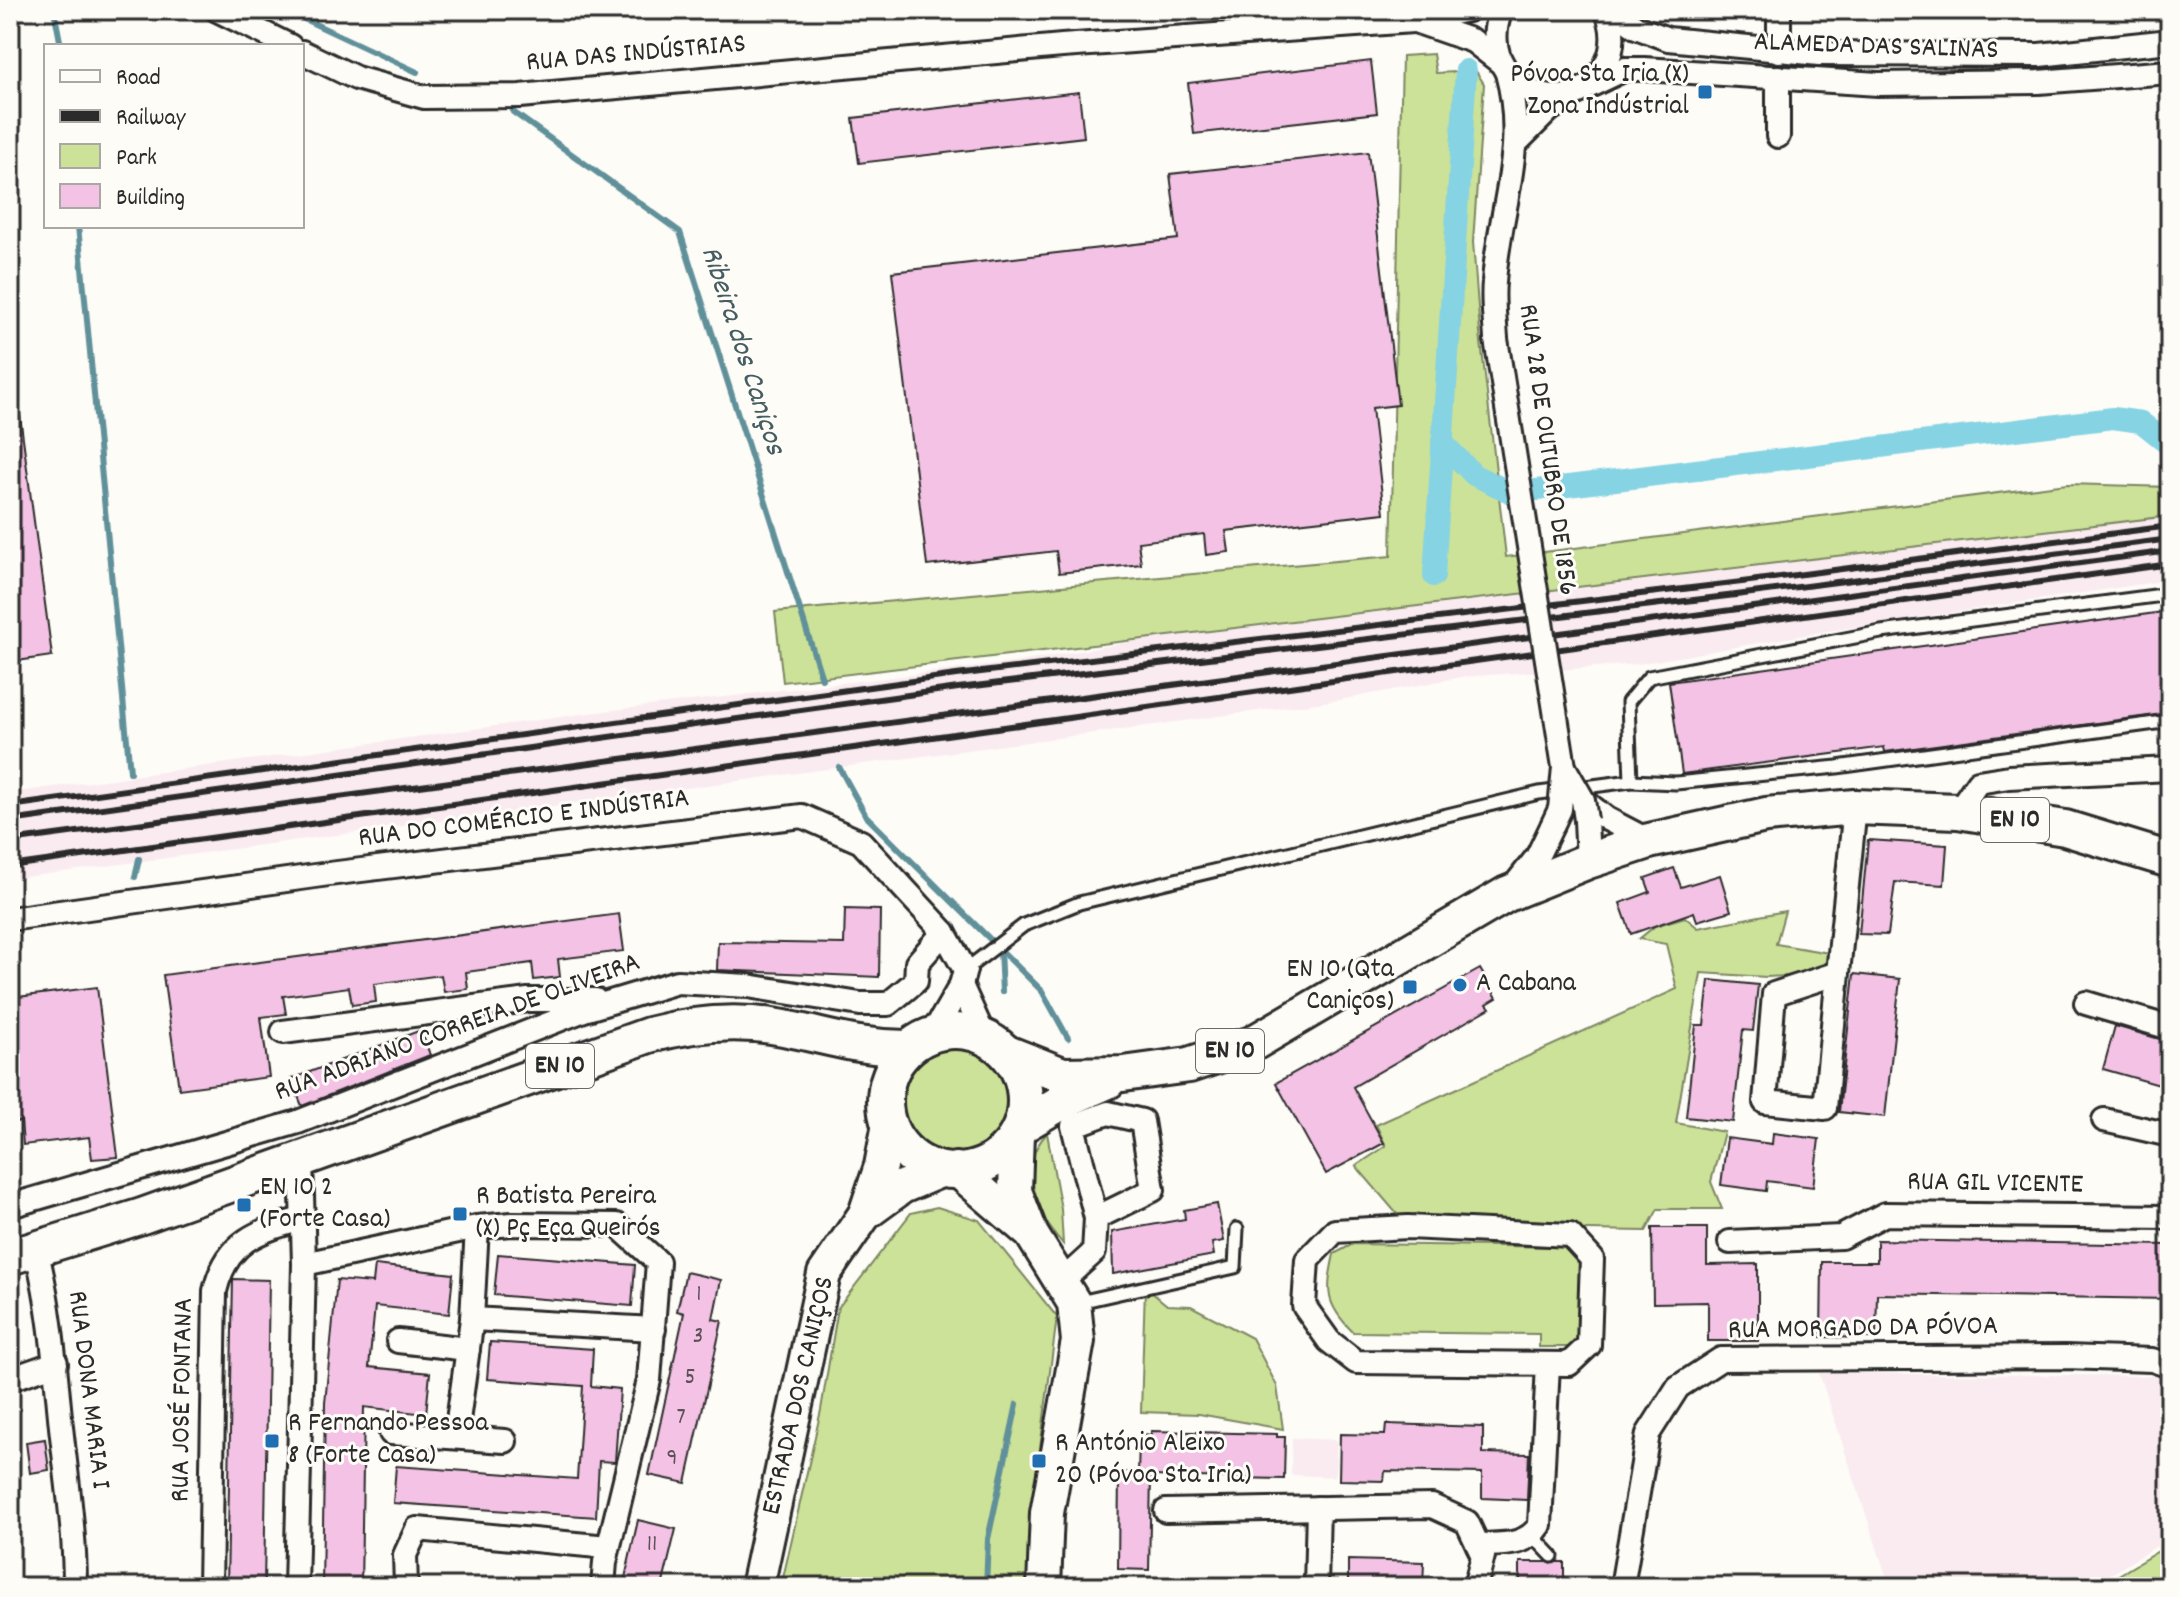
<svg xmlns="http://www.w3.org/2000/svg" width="2180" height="1597" viewBox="0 0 2180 1597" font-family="Dekko,sans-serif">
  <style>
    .built { fill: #faebf1 }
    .green { fill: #cce298; stroke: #7c8662; stroke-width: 2 }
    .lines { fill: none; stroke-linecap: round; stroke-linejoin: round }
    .stream { stroke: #619099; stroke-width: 6 }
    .canal { stroke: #85d3e3; stroke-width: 22 }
    .building { fill: #f3c2e4; stroke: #2b2b2b; stroke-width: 2 }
    .lane-casing { stroke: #2b2b2b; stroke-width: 17 }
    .street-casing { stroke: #2b2b2b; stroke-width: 28 }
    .secondary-casing { stroke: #2b2b2b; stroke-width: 38 }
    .primary-casing { stroke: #2b2b2b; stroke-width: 40 }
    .lane { stroke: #fdfcf7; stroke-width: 11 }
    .street { stroke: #fdfcf7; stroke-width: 22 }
    .secondary { stroke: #fdfcf7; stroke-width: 32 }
    .primary { stroke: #fdfcf7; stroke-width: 34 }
    .rail { stroke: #2b2b2b; stroke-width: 6 }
    .street-bridge-casing { stroke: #2b2b2b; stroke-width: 28; stroke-linecap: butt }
    .street-bridge { stroke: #fdfcf7; stroke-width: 22 }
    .poi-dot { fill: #1f6fb2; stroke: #fdfcf7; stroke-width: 3 }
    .labels { text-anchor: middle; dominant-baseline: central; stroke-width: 6; stroke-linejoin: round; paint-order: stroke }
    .number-label { font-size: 24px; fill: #5d5159 }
    .shield { fill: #fdfcf7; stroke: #6a6a68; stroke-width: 2 }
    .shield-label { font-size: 26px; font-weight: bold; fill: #2b2b2b }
    .street-label { font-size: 28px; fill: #2b2b2b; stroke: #fdfcf7 }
    .poi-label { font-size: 28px; fill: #2b2b2b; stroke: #fdfcf7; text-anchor: start }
    .water-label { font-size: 30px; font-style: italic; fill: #465d62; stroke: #fdfcf7 }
  </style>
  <rect width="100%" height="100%" fill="#fdfcf7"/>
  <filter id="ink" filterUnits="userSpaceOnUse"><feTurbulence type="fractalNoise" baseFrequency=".0125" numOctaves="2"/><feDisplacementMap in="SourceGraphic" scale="16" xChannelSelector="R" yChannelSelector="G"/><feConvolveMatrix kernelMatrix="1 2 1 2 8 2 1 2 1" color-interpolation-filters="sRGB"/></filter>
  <g filter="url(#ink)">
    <g class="built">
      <polygon points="2170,516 2170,580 1822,632 1638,664 1462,677 1339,700 10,879 10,793 589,713 1019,662 1207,628"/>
      <polygon points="1819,1373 2158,1376 2170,1380 2170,1538 2090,1587 1890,1587"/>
      <polygon points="1292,1438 1337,1440 1335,1477 1291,1475"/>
    </g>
    <g class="green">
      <polygon points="1433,54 1436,73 1476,71 1484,84 1473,242 1480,333 1506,557 2067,484 2170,487 2170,516 783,682 775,612 1391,556 1402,56"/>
      <polygon points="1785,911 1776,944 1829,953 1838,973 1767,977 1701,973 1676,1123 1724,1132 1711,1182 1722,1209 1658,1209 1646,1231 1408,1227 1356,1166 1386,1146 1376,1125 1677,989 1666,944 1639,939 1655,926 1685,917 1698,928"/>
      <circle cx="957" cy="1100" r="56"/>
      <path d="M1047,1133L1061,1209L1063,1244C1035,1211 1013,1171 1047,1133Z"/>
      <polygon points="937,1207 979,1220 1057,1317 1033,1503 1031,1587 781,1587 821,1410 838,1308 911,1213"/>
      <path d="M1353,1244L1568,1247L1583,1265V1333L1571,1347H1539V1334L1353,1332C1325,1304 1326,1292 1334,1254Z"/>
      <polygon points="1145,1287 1167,1305 1191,1306 1252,1338 1277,1386 1283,1429 1199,1414 1141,1412"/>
      <polygon points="2170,1544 2170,1587 2099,1587"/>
    </g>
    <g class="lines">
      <g class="stream">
        <polyline points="54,10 61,46"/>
        <polyline points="285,10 417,72"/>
        <polyline points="513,112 680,232 822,679"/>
        <polyline points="78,226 130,772"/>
        <polyline points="839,767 866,816 1042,991 1068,1038"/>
        <polyline points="135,877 139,859"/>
        <polyline points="1000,949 1002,992"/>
        <polyline points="986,1587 988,1539 1017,1404"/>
      </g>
      <g class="canal">
        <polyline points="1442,442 1474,475 1512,493 2113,418 2141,422 2170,445"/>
        <polyline points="1434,576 1466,70"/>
      </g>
    </g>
    <g class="building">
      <polygon points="1371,61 1377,113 1194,134 1188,83"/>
      <polygon points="1079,92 1084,137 859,163 853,118"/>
      <polygon points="1368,152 1398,405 1372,408 1384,513 1226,531 1229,552 1206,555 1204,534 1138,542 1141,564 1059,573 1056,551 927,566 892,272 1178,239 1170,174"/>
      <polygon points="20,416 52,656 10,662 10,417"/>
      <polygon points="2170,611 2170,713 1885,752 1884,747 1682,774 1669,682"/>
      <polygon points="1868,840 1947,845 1944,885 1895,882 1888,935 1859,934"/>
      <polygon points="1674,868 1681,887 1720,875 1731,911 1697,921 1694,912 1631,934 1620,903 1650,892 1645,878"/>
      <polygon points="845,909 880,910 879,977 717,970 718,942 844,944"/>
      <polygon points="619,914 624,951 558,959 560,977 534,980 532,963 466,972 468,989 444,992 441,975 374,984 376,1002 352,1005 349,987 283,996 286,1014 261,1017 269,1077 179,1089 163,975"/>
      <polygon points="1480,969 1497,998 1487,1004 1490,1008 1353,1087 1384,1143 1326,1174 1276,1083"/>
      <polygon points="1854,974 1900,979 1885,1117 1839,1112"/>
      <polygon points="1709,980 1758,985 1753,1031 1743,1030 1733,1122 1686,1117 1696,1025 1704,1025"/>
      <polygon points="97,987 118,1157 92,1159 89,1137 23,1145 21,1121 10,1123 10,998"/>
      <polygon points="2115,1026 2170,1042 2170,1088 2103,1069"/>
      <polygon points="421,1030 430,1055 302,1106 291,1079"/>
      <polygon points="1773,1133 1819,1139 1813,1187 1767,1181 1766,1191 1721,1185 1727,1138 1772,1144"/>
      <polygon points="1217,1204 1224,1241 1212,1243 1214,1255 1113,1274 1112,1232 1185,1219 1184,1210"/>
      <polygon points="1652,1228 1707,1228 1707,1265 1758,1264 1758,1341 1708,1341 1708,1302 1653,1303"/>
      <polygon points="1877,1240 2170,1245 2170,1299 1877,1294 1876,1338 1821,1337 1822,1262 1877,1262"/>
      <polygon points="498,1254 635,1265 632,1306 494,1295"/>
      <polygon points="375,1265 453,1274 449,1314 375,1306 369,1367 430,1373 426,1414 364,1407 361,1587 322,1587 325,1403 337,1280 373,1283"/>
      <polygon points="686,1272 721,1280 713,1319 722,1321 686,1483 649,1475 684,1313 677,1311"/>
      <polygon points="233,1279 269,1280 264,1587 227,1587"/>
      <polygon points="490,1342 593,1349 591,1386 620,1389 615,1462 599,1461 596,1517 393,1503 396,1466 577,1479 583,1386 487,1379"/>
      <polygon points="1386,1424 1483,1427 1483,1453 1529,1454 1527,1500 1482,1498 1482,1473 1385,1471 1384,1481 1339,1480 1340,1434 1385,1435"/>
      <polygon points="1151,1431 1277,1434 1277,1437 1285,1437 1284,1479 1151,1476 1149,1570 1118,1569 1119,1472 1138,1473 1139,1442 1143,1442 1142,1434 1151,1435"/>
      <polygon points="45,1439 49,1470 30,1473 26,1442"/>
      <polygon points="638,1520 676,1529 662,1587 623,1587"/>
      <polygon points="1348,1560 1424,1562 1423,1587 1348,1587"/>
      <rect x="1520" y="1562" width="44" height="25"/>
    </g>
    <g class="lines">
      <g class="lane-casing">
        <g id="lane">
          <polyline points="2170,594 1881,632 1649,677 1628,702 1631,781 1676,783 1837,767 2170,721"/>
          <polyline points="965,970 1024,925 1079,903 1539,793 1631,781"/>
          <polyline points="1075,1303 1235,1267 1237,1229"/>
          <polyline points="1533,1536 1552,1556"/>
        </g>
      </g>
      <g class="street-casing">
        <g id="street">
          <polyline points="217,10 290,46"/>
          <path d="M1501,10C1471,85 1573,132 1606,64C1615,47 1614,27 1606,10"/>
          <polyline points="1612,10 1636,27 1668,39 1819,54 2039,55 2170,41"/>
          <polyline points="1418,22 1473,41 1500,62"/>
          <polyline points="1779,51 1779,10"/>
          <polyline points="302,52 356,78 424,97 520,96 1062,46 1413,21 1468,10"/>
          <polyline points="1585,88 1625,69 1644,69 1878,84 2038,82 2170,72"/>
          <polyline points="1778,136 1778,77"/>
          <polyline points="1517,142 1549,110 1570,96"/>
          <path d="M1496,339C1495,320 1492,301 1494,282C1499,208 1528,149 1507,73"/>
          <polyline points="1583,800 1607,819 1649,841"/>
          <polyline points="1958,811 1978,782 2009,777 2170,769"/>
          <polyline points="1586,820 1588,861"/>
          <polyline points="1511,890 1537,857 1552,826"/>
          <polyline points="10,919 329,874 802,816 861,842 944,932 965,970 961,985 932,1035"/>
          <polyline points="1838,973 1825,1108 1765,1102 1774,994 1838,973 1855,807"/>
          <polyline points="961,985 984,1036"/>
          <polyline points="2086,1003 2170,1028"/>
          <polyline points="283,1032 528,1000 595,1000"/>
          <polyline points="2104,1120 2170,1135"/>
          <polyline points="10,1206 298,1122 584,1010 677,982 748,986 860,1004 888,1004 916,981 917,963 944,932"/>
          <polygon points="1408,1227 1570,1235 1592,1259 1589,1345 1569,1364 1356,1362 1329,1341 1304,1306 1307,1260 1335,1231"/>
          <polyline points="1730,1242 1841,1237 1885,1214 2170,1217"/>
          <path d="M36,1249C51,1308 55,1367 61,1427C67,1481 75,1533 75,1587"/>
          <polyline points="304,1264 477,1227 512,1224 617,1225 658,1262 649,1380 605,1562 603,1587"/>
          <polyline points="1061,1282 1094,1252 1096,1218 1153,1190 1142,1121 1108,1113 1073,1126 1096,1218"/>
          <polyline points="472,1319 654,1329"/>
          <polyline points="398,1341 468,1349"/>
          <polyline points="10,1379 56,1363"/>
          <polyline points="391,1433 505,1441"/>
          <polyline points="456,1435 472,1319 477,1227"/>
          <polyline points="1166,1511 1432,1506 1467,1522 1483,1556 1475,1587"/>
          <path d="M1478,1545C1502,1544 1526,1547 1540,1525L1548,1364"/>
          <path d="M210,1587L215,1291C227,1239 259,1231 305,1218"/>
          <polyline points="296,1587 304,1264 301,1160"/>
          <polyline points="406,1587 405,1555 417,1529 608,1547"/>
          <polyline points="1316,1587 1318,1508"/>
          <polyline points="1622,1587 1648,1434 1678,1387 1721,1359 2066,1357 2152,1360 2170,1366"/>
        </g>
      </g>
      <g class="secondary-casing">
        <g id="secondary">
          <polyline points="1017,1133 1015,1191 1032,1235 1074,1303 1078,1341 1047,1513 1044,1587"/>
          <polyline points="956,1169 1027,1230"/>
          <polyline points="865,1214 902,1187 940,1171"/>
          <polyline points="757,1587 824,1274 865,1214 881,1166 889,1124"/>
        </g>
      </g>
      <g class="primary-casing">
        <g id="primary">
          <circle cx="955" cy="1101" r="70"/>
          <polyline points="1007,1053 1063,1075 1123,1074 1189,1065 1252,1044 1507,894 1588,861 1649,841 1766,815 1855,807 1958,811 2065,828 2170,860"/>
          <polyline points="1021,1126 1065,1100 1108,1081"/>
          <path d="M10,1257L142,1216L649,1035C694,1023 738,1019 784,1028C830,1037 859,1048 907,1048"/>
        </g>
      </g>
      <use href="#lane" class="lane"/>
      <use href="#street" class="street"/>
      <use href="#secondary" class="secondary"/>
      <use href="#primary" class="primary"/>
      <g class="rail">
        <polyline points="10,806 956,675 1742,582 2170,526"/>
        <polyline points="10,821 958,688 1744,594 2170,539"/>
        <polyline points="10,841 2170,551"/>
        <polyline points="10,866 2170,564"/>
      </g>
      <g class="street-bridge-casing">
        <g id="street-bridge">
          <polyline points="1496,339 1564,767 1560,809 1552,826"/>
          <polyline points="1564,767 1583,800 1586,820"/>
        </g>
      </g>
      <use href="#street-bridge" class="street-bridge"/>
    </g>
  </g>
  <g class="poi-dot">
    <rect x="1697" y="84" width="16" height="16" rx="4"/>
    <circle cx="1460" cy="985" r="8"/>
    <rect x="1402" y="979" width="16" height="16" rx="4"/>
    <rect x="236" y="1197" width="16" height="16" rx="4"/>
    <rect x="452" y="1206" width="16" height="16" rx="4"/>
    <rect x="264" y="1433" width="16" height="16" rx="4"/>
    <rect x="1031" y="1453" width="16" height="16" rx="4"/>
  </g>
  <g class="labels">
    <g class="number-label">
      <text x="699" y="1295">1</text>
      <text x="698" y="1337">3</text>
      <text x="690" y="1378">5</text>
      <text x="681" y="1418">7</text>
      <text x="672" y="1459">9</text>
      <text x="652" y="1545">11</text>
    </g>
    <g class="shield">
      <rect x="1981" y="798" width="68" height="44" rx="6"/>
      <rect x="1196" y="1029" width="68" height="44" rx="6"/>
      <rect x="526" y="1044" width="68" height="44" rx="6"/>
    </g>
    <g class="shield-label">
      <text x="2015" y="820">EN 10</text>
      <text x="1230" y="1051">EN 10</text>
      <text x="560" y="1066">EN 10</text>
    </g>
    <g class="street-label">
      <text transform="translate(1876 48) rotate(2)">ALAMEDA DAS SALINAS</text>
      <text transform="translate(636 55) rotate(-5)">RUA DAS INDÚSTRIAS</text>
      <text transform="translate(1546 450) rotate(82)">RUA 28 DE OUTUBRO DE 1856</text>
      <text transform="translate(524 820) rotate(-7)">RUA DO COMÉRCIO E INDÚSTRIA</text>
      <text transform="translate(458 1029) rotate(-20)">RUA ADRIANO CORREIA DE OLIVEIRA</text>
      <text transform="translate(1995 1185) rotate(1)">RUA GIL VICENTE</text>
      <text transform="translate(1863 1330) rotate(-1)">RUA MORGADO DA PÓVOA</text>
      <text transform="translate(87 1390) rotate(83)">RUA DONA MARIA I</text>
      <text transform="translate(800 1396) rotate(-77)">ESTRADA DOS CANIÇOS</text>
      <text transform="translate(184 1400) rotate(-89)">RUA JOSÉ FONTANA</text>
    </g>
    <g class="poi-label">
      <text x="1689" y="76" text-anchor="end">Póvoa Sta Iria (X)<tspan x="1689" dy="32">Zona Indústrial</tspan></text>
      <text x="1394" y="971" text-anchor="end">EN 10 (Qta<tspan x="1394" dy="32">Caniços)</tspan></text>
      <text x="1476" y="985">A Cabana</text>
      <text x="260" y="1189">EN 10 2<tspan x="260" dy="32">(Forte Casa)</tspan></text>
      <text x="476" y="1198">R Batista Pereira<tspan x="476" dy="32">(X) Pç Eça Queirós</tspan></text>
      <text x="288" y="1425">R Fernando Pessoa<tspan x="288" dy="32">8 (Forte Casa)</tspan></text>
      <text x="1055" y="1445">R António Aleixo<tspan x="1055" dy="32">20 (Póvoa Sta Iria)</tspan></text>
    </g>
    <g class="water-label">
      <text transform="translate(741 351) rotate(72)">Ribeira dos Caniços</text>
    </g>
  </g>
  <rect width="2180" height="1597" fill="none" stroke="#fdfcf7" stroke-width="40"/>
  <rect x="20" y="20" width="2140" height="1557" fill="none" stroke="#2b2b2b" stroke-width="3" filter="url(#ink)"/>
  <rect x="44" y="44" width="260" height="184" fill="#fdfcf7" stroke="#a9a8a5" stroke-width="2"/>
  <rect x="60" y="70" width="40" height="12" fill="#fdfcf7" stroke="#a9a8a5" stroke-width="2"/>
  <text x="116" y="84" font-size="24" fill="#2b2b2b">Road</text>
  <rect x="60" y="110" width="40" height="12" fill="#2b2b2b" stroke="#a9a8a5" stroke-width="2"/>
  <text x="116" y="124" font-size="24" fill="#2b2b2b">Railway</text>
  <rect x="60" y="144" width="40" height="24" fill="#cce298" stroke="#a9a8a5" stroke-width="2"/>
  <text x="116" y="164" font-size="24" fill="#2b2b2b">Park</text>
  <rect x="60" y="184" width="40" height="24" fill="#f3c2e4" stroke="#a9a8a5" stroke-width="2"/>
  <text x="116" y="204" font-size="24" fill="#2b2b2b">Building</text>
</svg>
